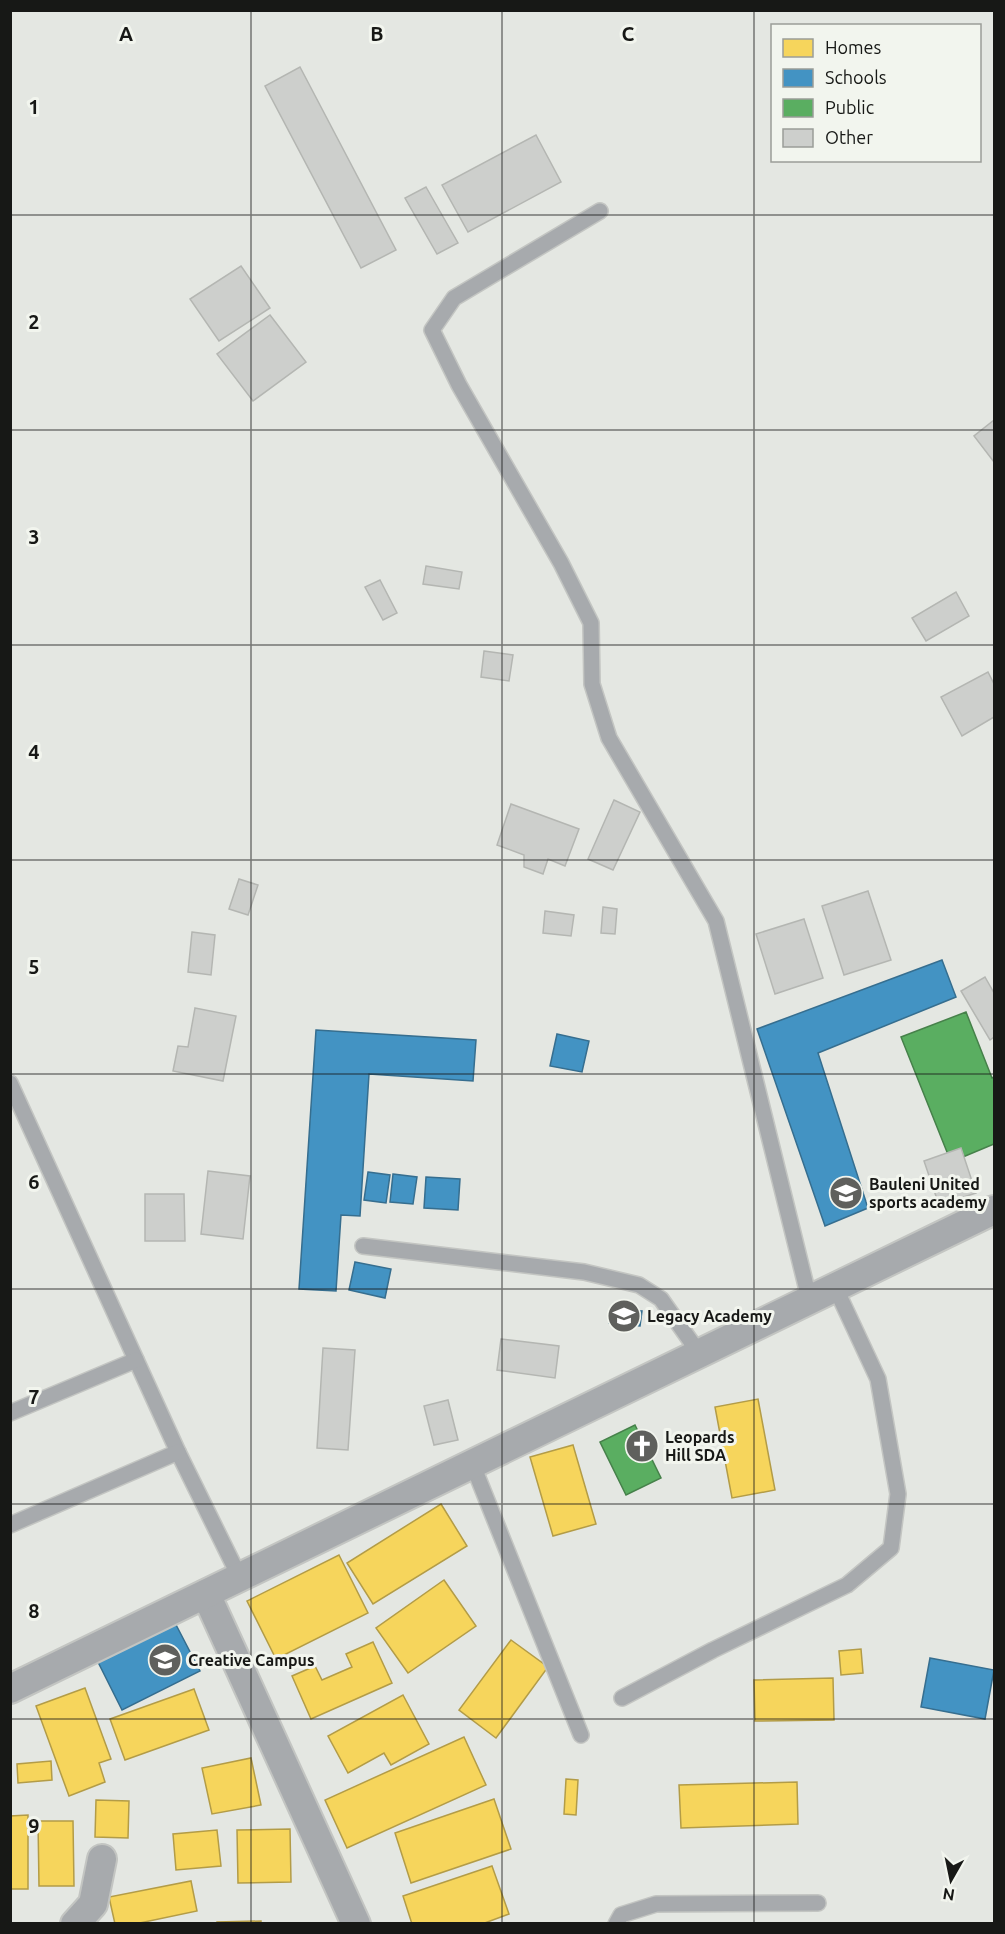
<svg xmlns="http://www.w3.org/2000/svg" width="1005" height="1934" viewBox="0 0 1005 1934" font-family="Ubuntu,sans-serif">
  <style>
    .homes { fill: #f6d55c; stroke: #b39c47; stroke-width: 1.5 }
    .schools { fill: #4393c3; stroke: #366e8f; stroke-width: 1.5 }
    .public { fill: #5aae61; stroke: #46814a; stroke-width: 1.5 }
    .building { fill: #cdcfcc; stroke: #b4b6b2; stroke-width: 1.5 }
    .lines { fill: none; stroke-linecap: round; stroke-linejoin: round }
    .service-casing { stroke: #c3c5c2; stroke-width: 18 }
    .minor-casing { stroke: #c3c5c2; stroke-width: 32 }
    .service { stroke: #a7aaad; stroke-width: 15 }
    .minor { stroke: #a7aaad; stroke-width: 28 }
    .grid { fill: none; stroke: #171816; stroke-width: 1.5; stroke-opacity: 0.55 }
    .labels { text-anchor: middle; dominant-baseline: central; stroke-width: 6; stroke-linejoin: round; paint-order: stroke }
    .poi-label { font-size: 16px; font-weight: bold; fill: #171816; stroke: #f2f5ee; text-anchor: start }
    .grid-label { font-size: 20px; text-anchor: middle; font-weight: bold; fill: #171816; stroke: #f2f5ee; stroke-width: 6; stroke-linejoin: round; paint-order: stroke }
  </style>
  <rect width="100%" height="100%" fill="#e4e7e2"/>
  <g class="homes">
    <polygon points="758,1399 775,1490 732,1498 715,1407"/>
    <polygon points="573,1445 596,1524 553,1536 530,1457"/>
    <polygon points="441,1504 467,1546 373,1604 347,1563"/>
    <polygon points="339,1555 368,1613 276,1659 247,1601"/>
    <polygon points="444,1580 476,1626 408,1673 376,1628"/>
    <polygon points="511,1640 548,1667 496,1738 459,1710"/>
    <polygon points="373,1642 392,1683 311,1719 292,1676 315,1666 322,1680 352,1667 346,1654"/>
    <polygon points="861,1649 863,1673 841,1675 839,1651"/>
    <polygon points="833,1678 834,1720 755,1721 754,1680"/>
    <polygon points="85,1688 111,1759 99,1763 105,1782 69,1796 36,1706"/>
    <polygon points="194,1689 209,1730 125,1760 110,1719"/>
    <polygon points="403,1695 429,1744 391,1765 384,1753 348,1773 328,1736"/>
    <polygon points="464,1737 486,1785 347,1848 325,1800"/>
    <polygon points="251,1758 261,1805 212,1814 202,1768"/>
    <polygon points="51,1761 52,1780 18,1783 17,1764"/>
    <polygon points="566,1779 578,1780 576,1815 564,1814"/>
    <polygon points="797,1782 798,1824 681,1828 679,1785"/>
    <polygon points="494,1799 511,1849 411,1883 395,1833"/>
    <polygon points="96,1800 129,1801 128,1838 95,1837"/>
    <polygon points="28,1815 28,1889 10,1889 10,1816"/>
    <polygon points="38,1821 73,1821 74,1886 39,1886"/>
    <polygon points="290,1829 291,1882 238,1883 237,1830"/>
    <polygon points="217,1830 221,1866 176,1870 173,1834"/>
    <polygon points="492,1866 509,1914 482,1924 412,1924 403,1896"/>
    <polygon points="191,1881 197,1911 135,1924 115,1924 109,1897"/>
    <polygon points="261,1921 261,1924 217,1924 217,1922"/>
  </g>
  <g class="schools">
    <polygon points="942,960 956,997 818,1053 868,1208 825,1226 757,1029"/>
    <polygon points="316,1030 476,1040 473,1081 369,1074 360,1216 341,1215 336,1291 299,1289"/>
    <polygon points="557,1034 589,1041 582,1072 550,1066"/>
    <polygon points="368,1172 390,1175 386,1203 364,1200"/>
    <polygon points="393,1174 417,1177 413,1204 390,1202"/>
    <polygon points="426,1177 460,1179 458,1210 424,1208"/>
    <polygon points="355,1262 391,1269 385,1298 349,1290"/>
    <polygon points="610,1309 642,1311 640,1326 609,1323"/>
    <polygon points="173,1619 200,1671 122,1710 96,1658"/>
    <polygon points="930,1658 994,1670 985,1719 921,1707"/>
  </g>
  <g class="public">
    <polygon points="966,1012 992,1078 994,1077 994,1144 951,1162 901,1037"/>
    <polygon points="635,1425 661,1478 626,1495 600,1442"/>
  </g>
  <g class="building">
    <polygon points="300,67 396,250 361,268 265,86"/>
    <polygon points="536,135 561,182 468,232 442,185"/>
    <polygon points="426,187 458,243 437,254 405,198"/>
    <polygon points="241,266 270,308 219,341 190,299"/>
    <polygon points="270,315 306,362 253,401 217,354"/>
    <polygon points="994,420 994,462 974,436"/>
    <polygon points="426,566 462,572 459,589 423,584"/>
    <polygon points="380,580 397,613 383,620 365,587"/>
    <polygon points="956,592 969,616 926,641 912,618"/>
    <polygon points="484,651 513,655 509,681 481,677"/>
    <polygon points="988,672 994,684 994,717 962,736 941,697"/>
    <polygon points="614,800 640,812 613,870 588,859"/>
    <polygon points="511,804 579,829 565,866 548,859 543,874 524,867 524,855 497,845"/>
    <polygon points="239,879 258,885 248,915 229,909"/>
    <polygon points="868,891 891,960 844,975 822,906"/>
    <polygon points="603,907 617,909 615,934 601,933"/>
    <polygon points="545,911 574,915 571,936 543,933"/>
    <polygon points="804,919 823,978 775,994 756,934"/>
    <polygon points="192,932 215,935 211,975 188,972"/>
    <polygon points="985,977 994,993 994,1037 990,1040 961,991"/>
    <polygon points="195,1008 236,1016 223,1081 173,1071 178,1046 188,1047"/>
    <polygon points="961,1148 976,1193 939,1205 924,1161"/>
    <polygon points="208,1171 250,1176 243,1239 201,1234"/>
    <polygon points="145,1194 184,1194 185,1241 145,1241"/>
    <polygon points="501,1339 559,1346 555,1378 497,1370"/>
    <polygon points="323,1348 355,1350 348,1450 317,1448"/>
    <polygon points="448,1400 458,1440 434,1445 424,1406"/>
  </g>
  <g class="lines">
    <g class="service-casing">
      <g id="service">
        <polyline points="600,211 454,298 432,330 459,385 561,563 591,623 592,684 609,738 716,921 810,1302"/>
        <polyline points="10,1083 178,1452 239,1576"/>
        <polyline points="363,1246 584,1272 639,1285 661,1299 699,1353"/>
        <polyline points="10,1413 136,1360"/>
        <polyline points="472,1463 581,1735"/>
        <polyline points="10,1525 178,1452"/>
        <polyline points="622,1698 713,1650 847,1585 891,1548 898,1494 878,1379 836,1289"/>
        <polyline points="616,1924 621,1915 656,1904 818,1903"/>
      </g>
    </g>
    <g class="minor-casing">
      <g id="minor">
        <polyline points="206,1594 356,1924"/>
        <polyline points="10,1689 994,1210"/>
        <polyline points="75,1924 93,1904 102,1859"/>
      </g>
    </g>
    <use href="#service" class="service"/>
    <use href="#minor" class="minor"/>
  </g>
  <path class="grid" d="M251,10V1924M502,10V1924M754,10V1924M10,215H994M10,430H994M10,645H994M10,860H994M10,1074H994M10,1289H994M10,1504H994M10,1719H994"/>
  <defs>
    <g id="school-disc" transform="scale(1.725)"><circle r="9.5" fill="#5f605d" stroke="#f2f5ee"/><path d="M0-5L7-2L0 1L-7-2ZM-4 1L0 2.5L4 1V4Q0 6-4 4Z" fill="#fff"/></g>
    <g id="church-disc" transform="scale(1.725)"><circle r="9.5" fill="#5f605d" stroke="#f2f5ee"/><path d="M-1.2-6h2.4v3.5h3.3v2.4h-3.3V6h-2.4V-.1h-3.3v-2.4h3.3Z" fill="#fff"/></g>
  </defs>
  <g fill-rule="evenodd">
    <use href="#school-disc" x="846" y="1193"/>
    <use href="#school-disc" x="624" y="1316"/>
    <use href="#church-disc" x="642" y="1446"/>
    <use href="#school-disc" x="165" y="1660"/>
  </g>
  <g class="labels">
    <g class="poi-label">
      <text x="869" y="1184">Bauleni United<tspan x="869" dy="18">sports academy</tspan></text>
      <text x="647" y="1316">Legacy Academy</text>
      <text x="665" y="1437">Leopards<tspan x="665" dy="18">Hill SDA</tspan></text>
      <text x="188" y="1660">Creative Campus</text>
    </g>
  </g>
  <g class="grid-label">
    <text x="126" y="41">A</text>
    <text x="377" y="41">B</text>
    <text x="628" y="41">C</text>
    <text x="34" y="114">1</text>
    <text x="34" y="329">2</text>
    <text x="34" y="544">3</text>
    <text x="34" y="759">4</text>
    <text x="34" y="974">5</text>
    <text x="34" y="1189">6</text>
    <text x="34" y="1404">7</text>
    <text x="34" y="1618">8</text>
    <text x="34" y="1833">9</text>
  </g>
  <rect width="1005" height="1934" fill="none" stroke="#171816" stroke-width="24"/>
  <rect x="771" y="24" width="210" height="138" fill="#f2f5ee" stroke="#9a9d98" stroke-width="1.5"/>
  <rect x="783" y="39" width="30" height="18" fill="#f6d55c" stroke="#9a9d98" stroke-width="1.5"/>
  <text x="825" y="54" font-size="18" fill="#171816">Homes</text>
  <rect x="783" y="69" width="30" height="18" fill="#4393c3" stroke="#9a9d98" stroke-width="1.5"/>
  <text x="825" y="84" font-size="18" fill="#171816">Schools</text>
  <rect x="783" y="99" width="30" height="18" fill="#5aae61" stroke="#9a9d98" stroke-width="1.5"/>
  <text x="825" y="114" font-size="18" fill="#171816">Public</text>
  <rect x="783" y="129" width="30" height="18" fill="#cdcfcc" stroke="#9a9d98" stroke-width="1.5"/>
  <text x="825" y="144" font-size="18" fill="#171816">Other</text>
  <g transform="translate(951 1880) rotate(189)" stroke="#f2f5ee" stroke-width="4.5" paint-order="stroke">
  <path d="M0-4.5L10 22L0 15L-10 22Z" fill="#171816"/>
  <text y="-9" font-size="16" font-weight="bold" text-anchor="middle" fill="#171816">N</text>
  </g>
</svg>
